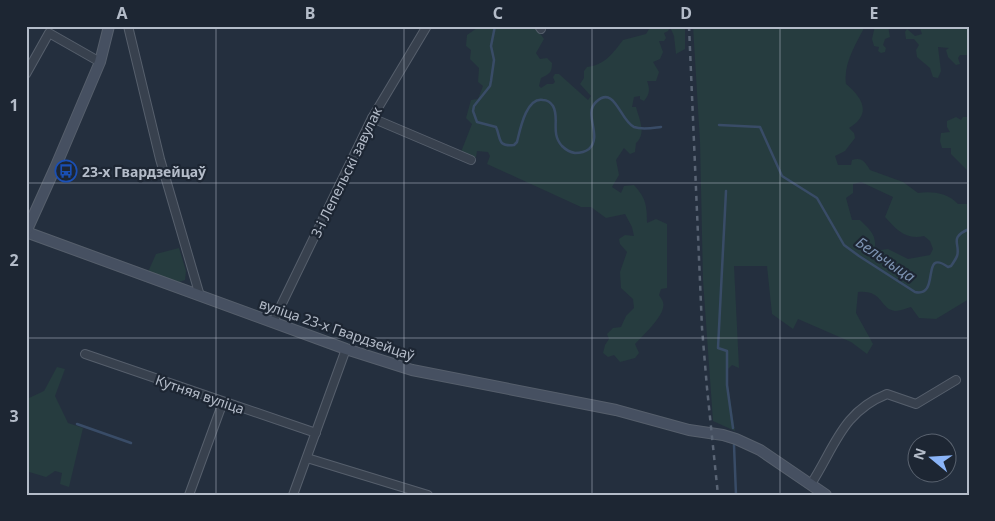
<svg xmlns="http://www.w3.org/2000/svg" width="995" height="521" viewBox="0 0 995 521" font-family="'Noto Sans',sans-serif">
  <style>
    .green { fill: #263c3f; fill-rule: evenodd }
    .lines { fill: none; stroke-linecap: round; stroke-linejoin: round }
    .stream { stroke: #394c67; stroke-width: 2.5 }
    .street-casing { stroke: #565f6c; stroke-width: 10 }
    .secondary-casing { stroke: #565f6c; stroke-width: 12 }
    .street { stroke: #38414e; stroke-width: 8 }
    .secondary { stroke: #465061; stroke-width: 10 }
    .rail { stroke: #5a6575; stroke-width: 2.5; stroke-dasharray: 5 5; stroke-linecap: butt }
    .grid { fill: none; stroke: #b4bcc9; stroke-width: 1; stroke-opacity: 0.55 }
    .labels { text-anchor: middle; dominant-baseline: central; stroke-width: 4.5; stroke-linejoin: round; paint-order: stroke }
    .poi-label { font-size: 14px; font-weight: bold; fill: #b4bcc9; stroke: #1d2633; text-anchor: start }
    .street-label { font-size: 14px; fill: #b4bcc9; stroke: #1d2633 }
    .water-label { font-size: 15px; font-style: italic; fill: #7c92b1; stroke: #1d2633 }
    .neatline { fill: none; stroke: #b4bcc9; stroke-width: 2 }
    .grid-label { font-size: 16px; text-anchor: middle; font-weight: bold; fill: #b4bcc9 }
  </style>
  <rect width="100%" height="100%" fill="#242f3e"/>
  <g class="green">
    <path d="M480,26H535L544,39L536,53L540,59L547,58L552,63C552,72 550,74 541,78L539,86L541,88L547,84H553L555,82L553,77L555,74H559L588,100L591,96L580,84L584,78V71L587,67C605,65 613,53 623,40L646,34L651,26H685V49L676,54L674,36L670,27L668,31L664,33L666,38L664,41H659L663,52L660,59L653,62L659,72L656,81H647C650,89 650,94 644,101L640,99V96L634,97L632,107H636C639,119 647,133 636,143L635,152L630,154L624,148L616,160L619,175L612,187L621,193L624,186L634,185C646,198 647,206 647,223L656,219L667,224V288L661,289L659,295C660,297 662,299 663,302C667,314 643,335 635,344L639,353L635,358L620,362L614,355L608,357L603,353L605,345L609,339L607,334L613,328L621,327L626,316L634,308L633,299L621,288L620,272L627,252L620,244L619,239L625,235L634,236L632,227L625,214L606,218L591,207H581L487,164L490,156L488,152L477,151L476,157L473,159L461,152L472,124L466,118L471,100L478,99L483,86L478,82L479,68L470,59L471,50L466,46L467,35Z"/>
    <path d="M693,26H865C856,44 843,64 846,84C863,98 872,114 849,128L854,133L855,138L845,151L835,156L838,165H851L852,160C862,157 865,162 870,170L903,182L918,193C932,191 948,193 958,204H969V299L936,319L919,318L911,307C907,308 900,311 895,311C879,309 884,290 858,292L856,313L873,344L867,354L851,342L798,319L793,329L772,314L767,266H734L739,368L732,365L728,369V385L735,431L713,421L703,280L700,142ZM861,182L893,197L885,217C897,230 905,240 924,236L930,241L933,249L930,255L908,259L888,249L881,250L875,246C876,234 868,228 860,220H852L846,198L853,193V184Z"/>
    <polygon points="875,26 888,26 890,37 885,39 883,45 886,48 885,52 881,53 878,51 879,47 874,46 872,39"/>
    <polygon points="919,26 969,26 969,55 960,55 958,58 960,64 956,65 948,57 946,50 949,48 938,47 941,71 938,78 933,77 930,68 917,57 916,50 919,45 914,39 906,39 905,32 907,29 915,36 922,34"/>
    <polygon points="956,117 961,120 963,117 969,117 969,172 951,154 951,148 942,148 940,141 941,133 950,132 947,127 947,121"/>
    <polygon points="179,248 186,271 185,280 179,282 148,272 156,254"/>
    <polygon points="57,367 65,369 55,396 68,423 83,428 69,487 60,484 62,473 55,471 46,477 26,471 26,397 29,398 44,391"/>
  </g>
  <g class="lines">
    <g class="stream">
      <path d="M495,26L491,46L494,60L491,81L490,86L474,106L473,111L477,122L496,127C501,138 497,147 514,145L517,142C520,130 526,97 543,100C547,100 551,103 553,106C560,118 550,133 562,146C566,150 569,152 575,153C580,153 585,152 589,149C603,136 583,114 596,102C615,84 620,121 634,127C642,130 652,128 661,127"/>
      <path d="M719,125L760,127L782,176L817,198L844,245L859,256L915,292C941,298 920,247 948,267L951,266C953,263 956,259 957,256C961,244 948,238 969,229"/>
      <polyline points="726,191 718,348 727,351 727,385 733,428"/>
      <polyline points="77,424 131,443"/>
      <polyline points="734,445 736,495"/>
    </g>
    <g class="street-casing">
      <g id="street">
        <polyline points="128,26 160,159 200,296"/>
        <polyline points="539,26 541,29"/>
        <polyline points="26,74 49,33 100,62"/>
        <polyline points="372,118 471,160"/>
        <polyline points="273,322 372,118 427,26"/>
        <polyline points="85,354 316,433"/>
        <polyline points="307,458 428,495"/>
        <path d="M811,484C835,447 842,412 887,394L916,404L956,380"/>
        <polyline points="189,495 223,402"/>
        <polyline points="293,495 346,349"/>
      </g>
    </g>
    <g class="secondary-casing">
      <g id="secondary">
        <polyline points="26,232 346,349 412,370 616,410 689,430 723,435 736,439 760,450 826,495"/>
        <polyline points="26,232 55,168 100,62 109,26"/>
      </g>
    </g>
    <use href="#street" class="street"/>
    <use href="#secondary" class="secondary"/>
    <polyline class="rail" points="689,26 702,328 707,388 718,495"/>
  </g>
  <path class="grid" d="M216,26V495M404,26V495M592,26V495M780,26V495M26,183H969M26,338H969"/>
  <defs>
    <g id="bus-ring" transform="scale(1.125)"><circle r="9.5" fill="#1d2633" stroke="#1a4fb4" stroke-width="1.5"/><path d="M-5-6H5V4H4V6H2V4H-2V6H-4V4H-5ZM-3.5-4V0h7V-4ZM-3.5 1.2v1.5H-2V1.2ZM2 1.2v1.5H3.5V1.2Z" fill="#1a4fb4"/></g>
  </defs>
  <g fill-rule="evenodd">
    <use href="#bus-ring" x="66" y="171"/>
  </g>
  <g class="labels">
    <g class="poi-label">
      <text x="82" y="171">23-х Гвардзейцаў</text>
    </g>
    <g class="street-label">
      <text transform="translate(346 172) rotate(-64)">3-і Лепельскі завулак</text>
      <text transform="translate(337 329) rotate(19)">вуліца 23-х Гвардзейцаў</text>
      <text transform="translate(200 394) rotate(19)">Кутняя вуліца</text>
    </g>
    <g class="water-label">
      <text transform="translate(886 259) rotate(34)">Бельчыца</text>
    </g>
  </g>
  <rect width="995" height="521" fill="none" stroke="#1d2633" stroke-width="55"/>
  <g transform="translate(932 458) rotate(288)"><circle r="24" fill="#1d2633" stroke="#59626f"/>
  <path d="M0-4L9 19L0 12L-9 19Z" fill="#8ab4f8"/>
  <text y="-8" font-size="14" font-weight="bold" text-anchor="middle" fill="#b4bcc9">N</text>
  </g>
  <rect x="28" y="28" width="940" height="466" class="neatline"/>
  <g class="grid-label">
    <text x="122" y="19">A</text>
    <text x="310" y="19">B</text>
    <text x="498" y="19">C</text>
    <text x="686" y="19">D</text>
    <text x="874" y="19">E</text>
    <text x="14" y="111">1</text>
    <text x="14" y="266">2</text>
    <text x="14" y="422">3</text>
  </g>
</svg>
